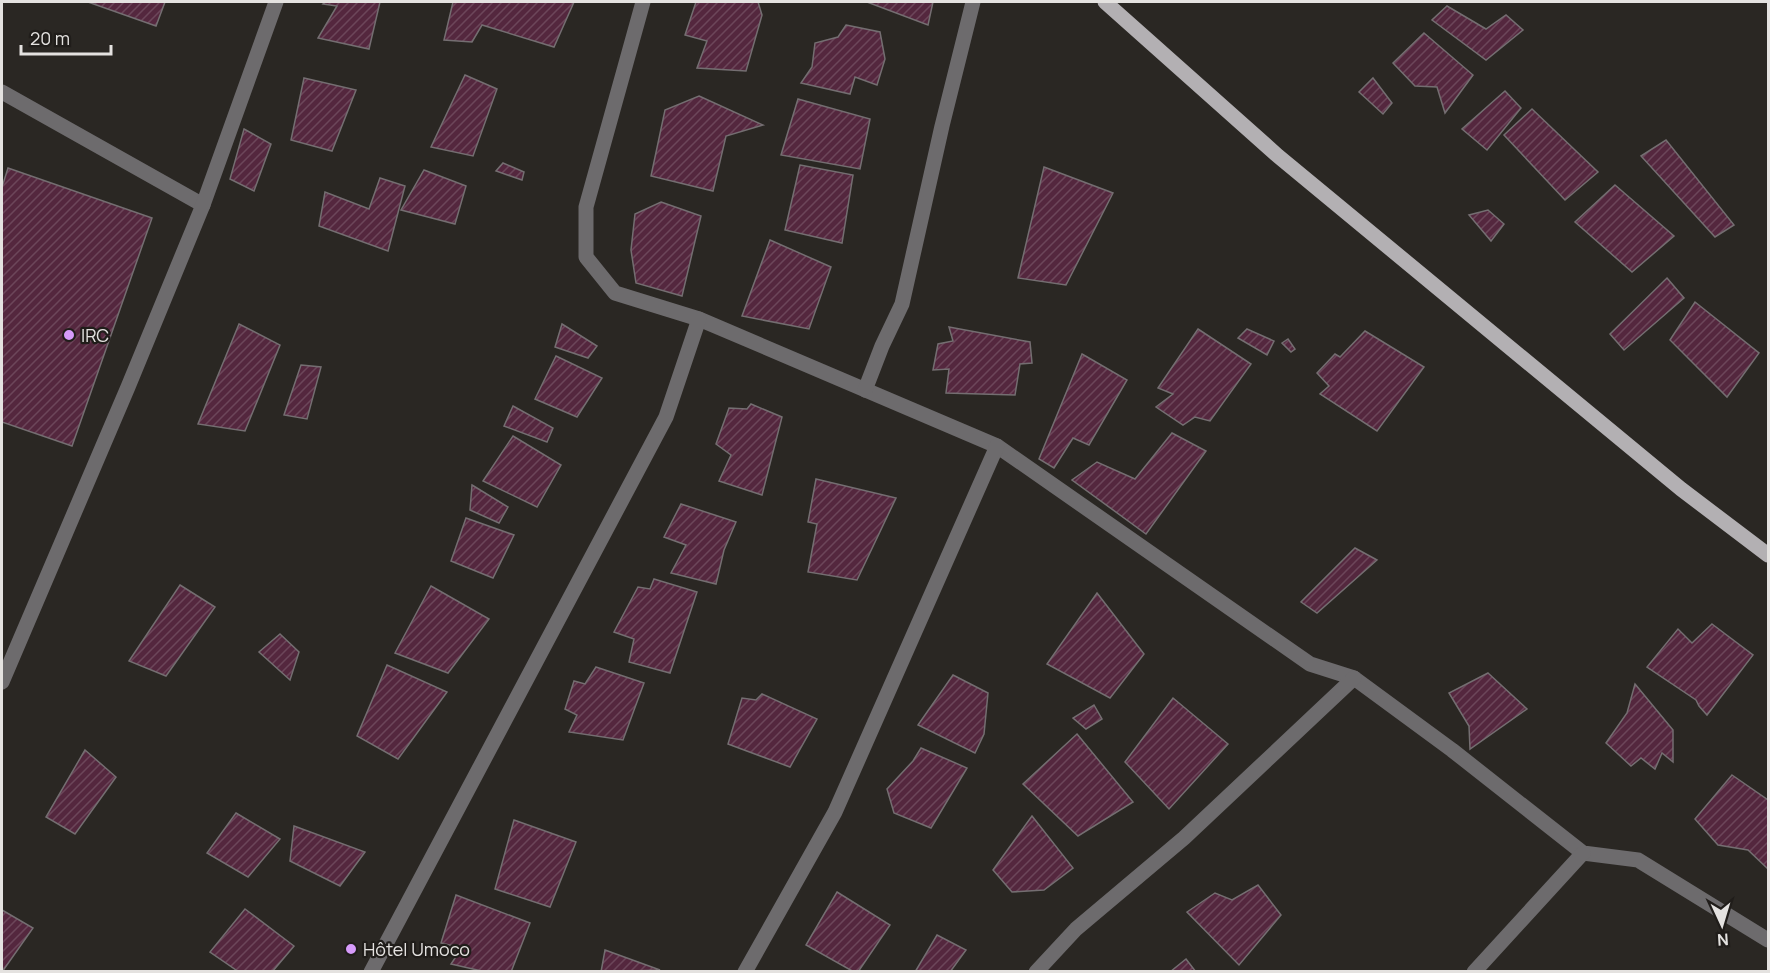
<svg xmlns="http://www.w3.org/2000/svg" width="1770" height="973" viewBox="0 0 1770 973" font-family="Manrope,sans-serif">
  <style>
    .building { fill: url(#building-hatch); stroke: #746e71; stroke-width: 1.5 }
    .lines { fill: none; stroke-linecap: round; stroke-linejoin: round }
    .minor { stroke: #6d6b6d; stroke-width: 15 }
    .major { stroke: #b3b0b3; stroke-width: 15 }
    .poi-dot { fill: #d69bfa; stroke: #201d1a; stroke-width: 2 }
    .labels { text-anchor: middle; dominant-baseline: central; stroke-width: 4.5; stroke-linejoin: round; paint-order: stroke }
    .poi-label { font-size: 18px; fill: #e4e2e0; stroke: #201d1a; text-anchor: start }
  </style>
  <defs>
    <pattern id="building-hatch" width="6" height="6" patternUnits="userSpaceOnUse" patternTransform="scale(1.5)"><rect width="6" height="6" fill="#54273e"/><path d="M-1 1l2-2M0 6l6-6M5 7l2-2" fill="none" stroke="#6c465a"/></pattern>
  </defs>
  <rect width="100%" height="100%" fill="#2a2723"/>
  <g class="building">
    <polygon points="88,2 165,2 156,26"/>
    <polygon points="325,2 380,2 369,49 318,38 337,6 323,4"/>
    <polygon points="453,2 574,2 554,47 482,25 472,42 444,40"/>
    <polygon points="696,2 758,2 762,15 746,71 697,68 707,41 685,35"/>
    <polygon points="867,2 933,2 928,25"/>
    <polygon points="1447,6 1486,29 1506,15 1523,30 1486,60 1432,20"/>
    <polygon points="846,25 880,32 885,59 877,85 855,77 850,94 801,83 812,67 815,43 838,37"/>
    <polygon points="1424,33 1473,75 1445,113 1437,87 1415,86 1393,63"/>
    <polygon points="465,75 497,89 473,156 431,147"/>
    <polygon points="304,78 356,90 332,151 291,140"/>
    <polygon points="1373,78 1392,103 1383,114 1359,92"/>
    <polygon points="1505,91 1521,108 1487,150 1462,129"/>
    <polygon points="699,96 763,125 726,136 713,191 651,176 665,110"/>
    <polygon points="798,99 870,119 860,169 781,155"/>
    <polygon points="1532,109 1598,172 1565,200 1504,135"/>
    <polygon points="244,129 271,144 254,191 230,179"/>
    <polygon points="1666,140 1734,225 1715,237 1641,156"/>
    <polygon points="503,163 524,172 522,180 496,171"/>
    <polygon points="800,165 853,175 842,243 785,230"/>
    <polygon points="1044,167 1113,193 1066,285 1018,278"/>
    <polygon points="8,168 152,218 72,446 2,422 2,187"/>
    <polygon points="424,170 466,186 455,224 401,210"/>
    <polygon points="380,178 405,186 388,251 319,226 325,192 369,209"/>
    <polygon points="1615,185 1674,236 1632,272 1575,222"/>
    <polygon points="661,202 701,216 682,296 636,283 631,250 635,214"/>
    <polygon points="1488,210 1504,224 1491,241 1469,215"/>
    <polygon points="770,240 831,267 809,329 742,316"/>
    <polygon points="1667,278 1684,298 1624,350 1610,334"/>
    <polygon points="1695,302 1759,353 1727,397 1670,340"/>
    <polygon points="239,324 280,345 245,431 198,424"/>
    <polygon points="562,324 597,346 588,358 555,347"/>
    <polygon points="949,327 1030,342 1032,363 1020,364 1015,395 946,393 949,369 933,370 938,344 953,341"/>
    <polygon points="1198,329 1251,364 1210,421 1195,417 1183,425 1156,407 1173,394 1158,388"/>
    <polygon points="1247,329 1274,341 1267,355 1238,338"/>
    <polygon points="1365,331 1424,367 1377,431 1320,394 1329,386 1317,373 1335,354 1340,357"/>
    <polygon points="1288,339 1295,349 1291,352 1282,343"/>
    <polygon points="1082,354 1127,380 1089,445 1073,438 1054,468 1039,459"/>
    <polygon points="556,356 602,378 577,417 535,399"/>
    <polygon points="301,365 321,367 307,419 284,415"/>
    <polygon points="751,404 782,417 762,495 719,481 731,455 716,444 729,408 747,409"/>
    <polygon points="513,406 553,428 547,442 504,426"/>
    <polygon points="1172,433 1206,451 1146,534 1072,480 1097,462 1135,479"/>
    <polygon points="513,436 561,465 537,507 483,481"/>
    <polygon points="816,479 896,498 857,580 808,572 817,524 808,522"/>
    <polygon points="472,485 508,507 499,523 470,510"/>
    <polygon points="681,504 736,522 724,550 716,584 671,573 686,545 664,537"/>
    <polygon points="466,518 514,535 493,578 451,561"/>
    <polygon points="1355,548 1377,560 1317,613 1301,602"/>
    <polygon points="654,579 697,592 670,673 629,662 634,639 614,632 638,587 650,589"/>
    <polygon points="180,585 215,607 166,676 129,661"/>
    <polygon points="431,586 489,619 448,673 395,653"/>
    <polygon points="1097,593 1144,654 1110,698 1047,664"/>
    <polygon points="1712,624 1753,655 1707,715 1699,706 1696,700 1647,667 1678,629 1692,643"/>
    <polygon points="280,634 299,652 290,680 259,652"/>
    <polygon points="387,665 447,692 398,759 357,736"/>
    <polygon points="596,667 644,683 623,740 569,732 577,715 565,709 574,681 585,684"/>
    <polygon points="1488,673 1527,709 1470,749 1469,726 1449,693"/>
    <polygon points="953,675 988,693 984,734 975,753 918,725"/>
    <polygon points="1635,684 1673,730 1673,762 1662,753 1655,769 1641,758 1631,766 1606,743 1627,713"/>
    <polygon points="762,694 817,719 790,767 728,744 742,698 756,700"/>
    <polygon points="1173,698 1228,744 1169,809 1125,762"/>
    <polygon points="1094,705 1102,719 1086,729 1073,718"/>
    <polygon points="1077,734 1133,802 1078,836 1023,784"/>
    <polygon points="921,748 967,768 931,828 894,813 887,789 913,761"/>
    <polygon points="85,750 116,777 75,834 46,817"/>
    <polygon points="1732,775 1768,800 1768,869 1748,850 1718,845 1695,819"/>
    <polygon points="236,813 280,839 248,877 207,853"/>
    <polygon points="1032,816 1073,868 1044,890 1012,892 993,870"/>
    <polygon points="514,820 576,842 550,907 495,889"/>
    <polygon points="294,826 365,852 340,886 290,861"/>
    <polygon points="1258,885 1281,915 1239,965 1187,912 1215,893 1232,900"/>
    <polygon points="837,892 890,925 858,972 854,972 806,945"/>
    <polygon points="456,895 530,923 511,972 486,972 451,964 462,948 441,943"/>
    <polygon points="245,909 294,946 272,972 239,972 210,952"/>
    <polygon points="2,910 33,928 2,972"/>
    <polygon points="937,935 966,950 950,972 915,972"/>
    <polygon points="605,950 660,970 601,972"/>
    <polygon points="1186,959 1196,972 1170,972"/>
  </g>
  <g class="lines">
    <g class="minor">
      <polyline points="2,92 203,205"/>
      <polyline points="699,319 997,446 1310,664 1354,678 1452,750 1583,853 1638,860 1768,940"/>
      <polyline points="865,390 882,346 902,304 942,126 973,2"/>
      <polyline points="2,682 128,387 203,205 276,2"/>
      <polyline points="371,972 666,417 699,319 615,293 586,257 586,207 643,2"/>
      <polyline points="745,972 835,812 997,446"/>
      <polyline points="1036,972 1076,929 1184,838 1354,678"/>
      <polyline points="1474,972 1583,853"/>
    </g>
    <polyline class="major" points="1105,2 1278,156 1681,489 1768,555"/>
  </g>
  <g class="poi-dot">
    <circle cx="69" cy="335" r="6"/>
    <circle cx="351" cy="949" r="6"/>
  </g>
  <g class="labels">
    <g class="poi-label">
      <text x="81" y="335">IRC</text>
      <text x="363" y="949">Hôtel Umoco</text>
    </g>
  </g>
  <rect width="1770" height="973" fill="none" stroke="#e4e2e0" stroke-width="6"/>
  <g transform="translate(1722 925) rotate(176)" stroke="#201d1a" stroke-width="4.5" paint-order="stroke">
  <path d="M0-4.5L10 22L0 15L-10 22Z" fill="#e4e2e0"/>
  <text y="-9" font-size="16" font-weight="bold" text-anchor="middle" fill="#e4e2e0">N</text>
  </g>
  <path d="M21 45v9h90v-9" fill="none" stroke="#e4e2e0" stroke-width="3"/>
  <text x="30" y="45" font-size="18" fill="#e4e2e0" stroke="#201d1a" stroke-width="4.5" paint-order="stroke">20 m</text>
</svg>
